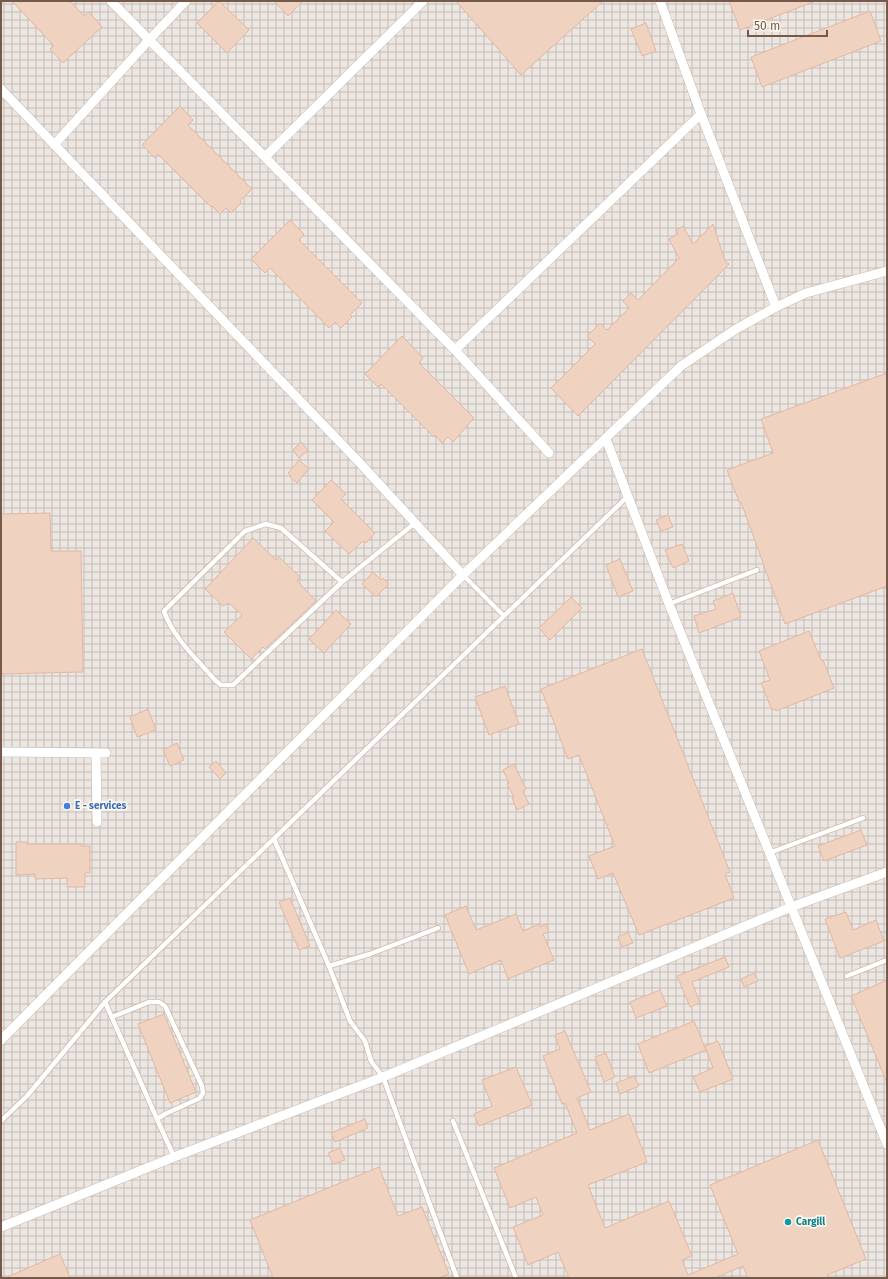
<svg xmlns="http://www.w3.org/2000/svg" width="888" height="1279" viewBox="0 0 888 1279" font-family="'Fira Sans',sans-serif">
  <style>
    .industrial { fill: url(#industrial-grid) }
    .building { fill: #f0d2c0; stroke: #e2b8a1 }
    .lines { fill: none; stroke-linecap: round; stroke-linejoin: round }
    .lane-casing { stroke: #cdbbae; stroke-width: 6 }
    .street-casing { stroke: #cdbbae; stroke-width: 10 }
    .lane { stroke: #fff; stroke-width: 4.5 }
    .street { stroke: #fff; stroke-width: 9 }
    .shop-dot { fill: #3f7fe0; stroke: #fef7ee; stroke-width: 1.5 }
    .culture-dot { fill: #0f9aa8; stroke: #fef7ee; stroke-width: 1.5 }
    .labels { text-anchor: middle; dominant-baseline: central; stroke-width: 3.5; stroke-linejoin: round; paint-order: stroke }
    .shop-label { font-size: 10px; font-weight: bold; fill: #366cbe; stroke: #fef7ee; text-anchor: start }
    .culture-label { font-size: 10px; font-weight: bold; fill: #0d838f; stroke: #fef7ee; text-anchor: start }
  </style>
  <defs>
    <pattern id="industrial-grid" width="8" height="8" patternUnits="userSpaceOnUse"><rect width="8" height="8" fill="#ece6e1"/><path d="M0 4h8M4 0v8" fill="none" stroke="#c4bdb9"/></pattern>
  </defs>
  <rect width="100%" height="100%" fill="#fcf3e8"/>
  <rect class="industrial" x="1" y="1" width="886" height="1277"/>
  <g class="building">
    <polygon points="12,1 70,1 84,16 89,12 102,27 63,63 50,49 54,46"/>
    <polygon points="219,1 249,30 227,53 197,23"/>
    <polygon points="274,1 303,1 288,16"/>
    <polygon points="456,1 603,1 521,75"/>
    <polygon points="729,1 813,1 813,2 740,30"/>
    <polygon points="870,11 881,41 762,87 751,57"/>
    <polygon points="646,23 656,51 642,56 631,29"/>
    <polygon points="180,106 193,120 188,125 252,189 240,201 241,203 231,213 226,208 220,214 212,206 211,207 158,154 155,158 142,145"/>
    <polygon points="290,220 304,234 299,240 362,303 350,315 352,317 341,328 335,322 329,328 270,268 265,273 251,259"/>
    <polygon points="713,224 725,261 729,264 578,416 551,388 595,344 587,336 600,323 607,330 629,308 623,301 631,293 638,300 679,258 669,239 678,234 676,230 683,226 693,244"/>
    <polygon points="402,336 423,358 419,363 474,418 453,442 448,437 442,443 435,435 434,437 381,384 378,387 365,374"/>
    <polygon points="887,373 887,586 785,624 741,502 739,502 727,470 773,453 761,419"/>
    <polygon points="301,442 308,450 299,458 293,450"/>
    <polygon points="299,460 309,469 297,483 290,477 291,476 288,473"/>
    <polygon points="331,480 346,494 341,499 375,533 366,543 363,541 349,554 325,531 334,522 312,500"/>
    <polygon points="50,513 51,551 81,551 83,672 1,674 1,514"/>
    <polygon points="668,515 673,527 661,531 656,520"/>
    <polygon points="253,538 276,560 279,557 300,577 297,581 316,601 265,649 263,647 251,659 224,632 242,615 229,603 223,606 205,589"/>
    <polygon points="682,544 689,561 673,568 665,550"/>
    <polygon points="620,559 633,591 618,597 606,565"/>
    <polygon points="373,572 381,580 383,578 389,584 376,597 362,584"/>
    <polygon points="733,593 741,617 699,633 694,616 716,609 713,601"/>
    <polygon points="571,597 582,608 550,640 539,628"/>
    <polygon points="336,610 351,624 324,653 309,639"/>
    <polygon points="809,631 821,660 823,660 834,688 776,711 775,709 772,710 761,683 770,680 759,651"/>
    <polygon points="642,649 730,872 725,874 734,898 639,935 613,873 598,879 589,856 615,846 579,755 568,759 541,689"/>
    <polygon points="505,686 519,724 489,735 475,697"/>
    <polygon points="148,709 156,730 137,737 130,717"/>
    <polygon points="177,743 184,760 170,766 163,750"/>
    <polygon points="216,761 226,773 220,779 209,767"/>
    <polygon points="514,764 526,789 523,791 529,804 517,810 512,798 514,797 507,784 509,783 503,770"/>
    <polygon points="861,830 867,845 824,861 818,846"/>
    <polygon points="16,842 27,842 27,844 81,844 81,846 90,846 90,873 85,873 85,887 67,887 67,878 35,879 35,874 16,875"/>
    <polygon points="290,898 310,946 299,950 279,902"/>
    <polygon points="466,906 476,930 516,914 523,931 539,924 540,927 546,924 549,932 543,934 554,960 508,979 501,960 469,974 445,915"/>
    <polygon points="846,912 853,930 876,920 884,941 840,958 825,919"/>
    <polygon points="628,932 633,943 622,947 618,937"/>
    <polygon points="725,957 729,967 692,982 700,1003 690,1007 677,976"/>
    <polygon points="754,973 758,981 744,987 741,979"/>
    <polygon points="887,980 887,1083 851,996"/>
    <polygon points="660,990 667,1006 636,1018 630,1002"/>
    <polygon points="164,1014 196,1092 170,1103 138,1024"/>
    <polygon points="694,1021 706,1050 649,1073 638,1044"/>
    <polygon points="565,1031 591,1092 577,1098 590,1130 629,1114 647,1162 588,1185 605,1228 669,1201 692,1256 682,1260 688,1275 738,1254 710,1185 818,1140 866,1259 827,1275 828,1278 748,1278 743,1266 715,1278 569,1278 558,1252 528,1265 513,1227 543,1215 536,1197 510,1208 494,1168 577,1133 565,1103 562,1104 543,1056 560,1049 555,1035"/>
    <polygon points="718,1041 733,1079 700,1092 693,1077 713,1068 705,1046"/>
    <polygon points="606,1053 615,1077 604,1082 595,1057"/>
    <polygon points="516,1067 532,1105 479,1126 474,1114 492,1106 482,1080"/>
    <polygon points="634,1076 639,1086 620,1094 616,1083"/>
    <polygon points="365,1119 368,1128 335,1142 331,1133"/>
    <polygon points="340,1148 345,1160 333,1164 328,1153"/>
    <polygon points="379,1167 398,1216 422,1207 449,1274 438,1278 273,1278 250,1220"/>
    <polygon points="60,1254 70,1278 5,1278"/>
  </g>
  <g class="lines">
    <g class="lane-casing">
      <g id="lane">
        <polyline points="463,575 504,616"/>
        <path d="M342,582L281,528L266,524L245,531L164,611C173,638 197,659 215,680L221,685H233L342,582L415,523"/>
        <polyline points="669,604 757,570"/>
        <polyline points="274,839 329,966 350,1021 365,1041 371,1061 383,1077 457,1278"/>
        <polyline points="769,853 863,818"/>
        <polyline points="329,966 370,954 438,928"/>
        <polyline points="847,976 887,960"/>
        <polyline points="105,1002 174,1157"/>
        <polyline points="112,1017 149,1002 159,1002 165,1006 202,1086 203,1093 200,1098 165,1114 157,1119"/>
        <polyline points="1,1121 27,1096 105,1002 627,497"/>
        <polyline points="453,1121 516,1278"/>
      </g>
    </g>
    <g class="street-casing">
      <g id="street">
        <polyline points="111,1 455,350 549,453"/>
        <polyline points="660,1 701,114 776,307"/>
        <polyline points="1,89 358,461 463,575"/>
        <polyline points="54,145 149,40 186,1"/>
        <polyline points="265,157 423,1"/>
        <polyline points="455,350 701,114"/>
        <polyline points="606,439 669,604 887,1144"/>
        <polyline points="1,752 106,753"/>
        <polyline points="96,753 97,822"/>
        <polyline points="1,1040 463,575 681,366 736,329 776,307 806,293 887,271"/>
        <polyline points="1,1227 174,1157 383,1077 791,907 887,872"/>
      </g>
    </g>
    <use href="#lane" class="lane"/>
    <use href="#street" class="street"/>
  </g>
  <circle class="shop-dot" cx="67" cy="806" r="4"/>
  <circle class="culture-dot" cx="788" cy="1222" r="4"/>
  <g class="labels">
    <g class="shop-label">
      <text x="75" y="806">E - services</text>
    </g>
    <g class="culture-label">
      <text x="796" y="1222">Cargill</text>
    </g>
  </g>
  <rect width="888" height="1279" fill="none" stroke="#755a4c" stroke-width="4"/>
  <path d="M748 30v6h79v-6" fill="none" stroke="#755a4c" stroke-width="2"/>
  <text x="754" y="30" font-size="12" fill="#755a4c" stroke="#fef7ee" stroke-width="3" paint-order="stroke">50 m</text>
</svg>
